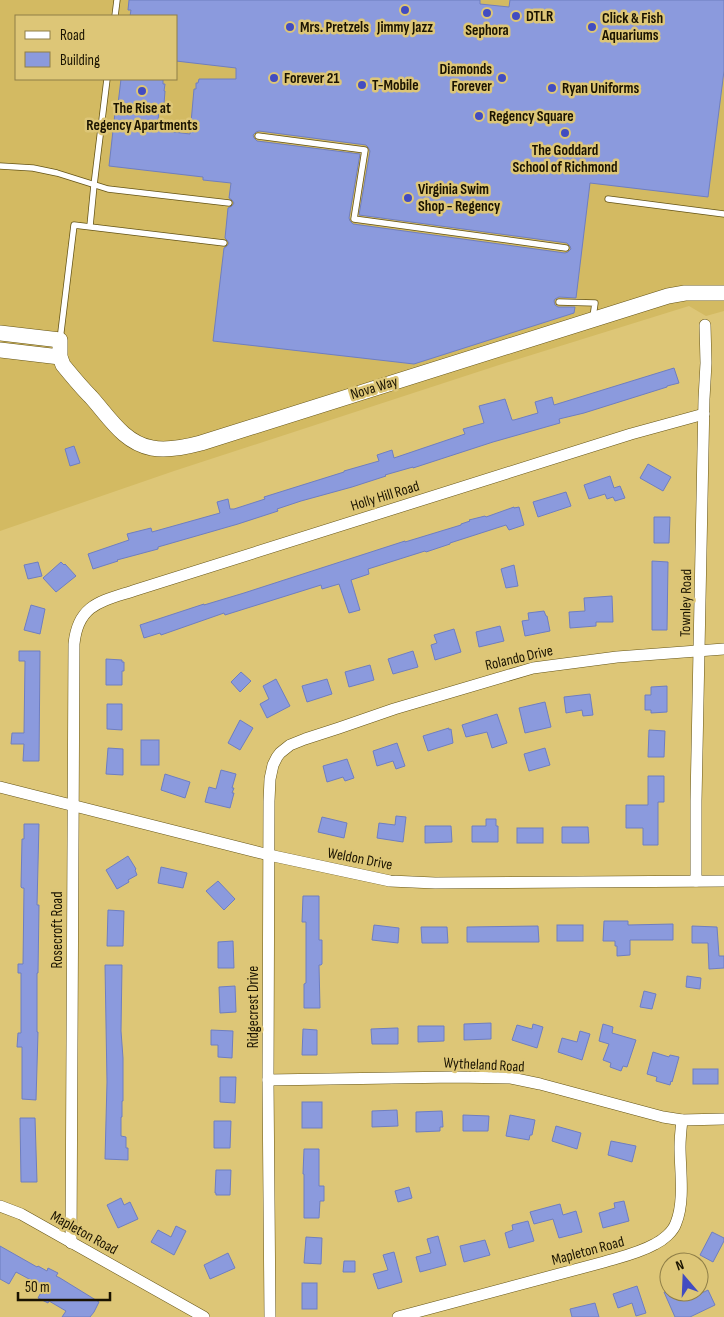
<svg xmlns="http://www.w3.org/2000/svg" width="724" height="1317" viewBox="0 0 724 1317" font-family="'Sofia Sans Condensed',sans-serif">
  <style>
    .built { fill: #d3ba62; fill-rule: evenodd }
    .building { fill: #8b9add; stroke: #6f7ec0; fill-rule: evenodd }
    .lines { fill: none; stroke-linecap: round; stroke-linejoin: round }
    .service-casing { stroke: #655416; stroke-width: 7 }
    .minor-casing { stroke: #655416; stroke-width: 12 }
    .tertiary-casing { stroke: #655416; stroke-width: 16 }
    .service { stroke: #fff; stroke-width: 5.5 }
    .minor { stroke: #fff; stroke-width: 11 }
    .tertiary { stroke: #fff; stroke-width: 15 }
    .poi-dot { fill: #424cc1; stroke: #ddc677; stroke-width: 2 }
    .labels { text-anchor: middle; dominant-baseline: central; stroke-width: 5; stroke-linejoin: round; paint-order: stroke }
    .poi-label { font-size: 15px; font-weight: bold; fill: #1a1300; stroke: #ddc677; text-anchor: start }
    .street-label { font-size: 15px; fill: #1a1300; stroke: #ddc677 }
  </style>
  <rect width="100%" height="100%" fill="#ddc677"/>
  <path class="built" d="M0,0H724V311L706,316L689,306L499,365L174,471L0,531ZM16,16H176V79H16Z"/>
  <g class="building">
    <path d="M129,0H480V4L509,7L510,0H724V71L708,197L590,183L576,298L559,297L555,299L554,301L555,305L558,307H575L574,313L414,364L213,341L224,248L227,246L229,243L227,240L225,238L228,208L232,206L234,203L232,200L229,198L231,183L203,180V177L109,166L116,104H118L121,79H163V84H165L164,91H165L164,104H162L161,111H159L157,130L190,134L194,89H196V83H198L199,79H236V68L176,61V16H130L131,10H128ZM259,131L366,145L368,147L370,151L359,215L567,243L570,246L571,249L568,252L565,253L353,224L350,221L349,218L360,154L257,141L254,138L253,135L256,132Z"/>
    <polygon points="674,368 679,383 667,386 667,387 584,413 559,419 560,423 493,442 413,468 413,467 385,475 386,476 352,487 301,501 277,509 278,511 238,524 158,547 158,549 117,560 118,561 93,569 88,554 129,540 127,534 151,528 152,532 220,513 217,502 228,499 230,509 234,509 265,499 264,497 344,472 344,471 379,461 377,455 392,450 394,458 465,434 463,429 484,423 479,406 505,399 512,420 514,420 538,413 535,402 552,397 554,405"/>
    <polygon points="74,446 80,463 70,466 65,449"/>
    <polygon points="648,464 671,477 663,491 640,478"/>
    <polygon points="610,476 614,488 620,486 625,498 615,501 613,497 607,499 605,494 589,499 584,485"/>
    <polygon points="566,492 571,506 538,517 533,502"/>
    <polygon points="514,507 514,508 519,507 524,525 509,530 506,525 450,543 450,544 426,552 425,551 368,569 369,574 351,580 360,610 349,613 339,584 322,589 321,585 225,615 224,613 161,635 160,633 144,638 140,625 204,604 204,605 244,593 405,541 405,542 461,525 461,524 470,521 469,520 485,516 486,517"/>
    <polygon points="654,517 670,517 669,543 654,543"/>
    <polygon points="652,561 668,562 667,630 652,630"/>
    <polygon points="38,562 42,576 28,579 24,565"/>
    <polygon points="61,562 64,565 65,564 76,576 56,592 43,578"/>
    <polygon points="514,565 518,586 506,588 501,569"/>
    <polygon points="612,596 613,622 596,622 596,626 570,628 569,612 585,611 584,598"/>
    <polygon points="31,605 45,609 40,634 24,630"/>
    <polygon points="544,611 546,616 547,616 550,631 525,636 522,621 529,620 528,613"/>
    <polygon points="500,626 504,641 479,647 476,632"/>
    <polygon points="454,629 461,652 435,660 431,645 437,643 434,635"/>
    <polygon points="19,651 40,651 39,761 23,761 24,744 11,744 12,733 24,733 25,661 19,661"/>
    <polygon points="413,651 418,667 393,674 388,659"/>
    <polygon points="106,659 122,660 122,662 124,662 124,671 122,671 122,685 106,685"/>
    <polygon points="370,665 374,680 349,687 345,672"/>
    <polygon points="241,672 251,681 240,692 231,682"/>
    <polygon points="276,679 290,706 267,718 260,704 269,699 263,686"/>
    <polygon points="327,679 332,694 307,702 302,686"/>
    <polygon points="667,686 667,712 651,713 651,710 645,710 645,695 651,695 651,687"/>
    <polygon points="590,694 593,715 583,716 582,710 566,713 564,697"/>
    <polygon points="545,702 551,727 525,733 519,708"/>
    <polygon points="107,704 122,704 122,730 107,729"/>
    <polygon points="497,714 507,743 492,748 487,732 466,737 462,725"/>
    <polygon points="240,720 253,728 240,750 228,743"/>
    <polygon points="449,728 449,730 451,729 453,743 428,751 423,736"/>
    <polygon points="649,730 665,731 664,757 648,757"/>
    <rect x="141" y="740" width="18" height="25"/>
    <polygon points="397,743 405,766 396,769 393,761 377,766 373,751"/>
    <polygon points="108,748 123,749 123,775 106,774"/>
    <polygon points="545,748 550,765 529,771 524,754"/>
    <polygon points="347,759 354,778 345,781 343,777 327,782 323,766"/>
    <polygon points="221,770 236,774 232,788 234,788 232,793 234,793 230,808 205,802 209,787 216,789"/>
    <polygon points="165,774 190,782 185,798 161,790"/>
    <polygon points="648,776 664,776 664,802 658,802 658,845 643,845 643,828 626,828 626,805 648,805"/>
    <polygon points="396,816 406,817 403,842 377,838 379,823 395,825"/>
    <polygon points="322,817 347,823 344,838 318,832"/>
    <polygon points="486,819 496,819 496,826 498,826 498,842 472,842 472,826 486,826"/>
    <polygon points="24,824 39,824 37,905 39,905 38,973 37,973 37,1032 38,1032 36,1100 22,1099 22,1047 17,1047 18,1033 21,1033 21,973 18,973 18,964 23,964 24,888 22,888 21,887 22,839 24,839"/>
    <polygon points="425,826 451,826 452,842 425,843"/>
    <polygon points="562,827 588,827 589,843 562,843"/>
    <rect x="517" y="828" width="26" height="15"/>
    <polygon points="128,856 136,869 135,870 137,875 128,880 129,882 117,889 106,870"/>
    <polygon points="161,867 187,873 183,888 158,883"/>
    <polygon points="218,881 235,899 224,910 206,891"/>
    <polygon points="303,896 319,896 319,940 322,940 322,964 321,965 319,965 320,1008 304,1008 304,984 306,983 306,922 302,922"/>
    <polygon points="108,910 124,911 123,946 107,946"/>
    <polygon points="604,921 628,921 628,925 673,924 673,940 630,940 630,955 617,956 617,946 615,946 615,941 603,941"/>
    <polygon points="374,925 399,928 398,943 372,940"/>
    <rect x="557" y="925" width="26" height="16"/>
    <polygon points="538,926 539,942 467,942 467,927"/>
    <polygon points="692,926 717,927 719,956 724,956 724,968 709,969 708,943 692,943"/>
    <polygon points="421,927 447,927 448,943 422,943"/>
    <polygon points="233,941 234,968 218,968 218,942"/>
    <polygon points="105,965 122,965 121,1031 123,1058 123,1101 122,1101 122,1117 121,1117 121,1136 126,1137 126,1148 128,1148 128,1160 105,1159 107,1082"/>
    <polygon points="687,976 701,978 700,989 686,987"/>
    <polygon points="235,986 236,1012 220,1013 219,987"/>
    <polygon points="644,991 656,994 652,1009 640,1007"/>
    <polygon points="491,1023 491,1039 464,1040 464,1024"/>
    <polygon points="533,1024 543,1027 537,1048 512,1040 517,1025 532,1029"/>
    <polygon points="603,1024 613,1027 612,1033 636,1040 627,1067 623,1066 621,1071 610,1067 611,1063 603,1060 609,1044 599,1041"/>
    <polygon points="418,1026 444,1026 444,1041 418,1042"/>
    <polygon points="396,1028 398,1028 398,1044 372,1044 371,1029"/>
    <polygon points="303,1029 317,1030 317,1055 302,1055"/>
    <polygon points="211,1030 233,1031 232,1058 218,1057 218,1045 211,1045"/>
    <polygon points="580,1031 590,1034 582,1060 558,1052 562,1038 577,1042"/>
    <polygon points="653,1052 669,1057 670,1055 679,1057 672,1082 671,1081 670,1085 656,1081 657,1077 647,1074"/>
    <rect x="693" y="1069" width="25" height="15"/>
    <polygon points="220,1077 236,1077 235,1103 220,1102"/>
    <rect x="302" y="1102" width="20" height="26"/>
    <polygon points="397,1110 398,1126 372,1127 372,1111"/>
    <polygon points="442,1111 443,1127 440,1127 440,1131 416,1132 416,1112"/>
    <polygon points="463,1115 489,1116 488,1131 463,1131"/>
    <polygon points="510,1115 535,1120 532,1135 530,1135 529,1140 506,1136"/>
    <polygon points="20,1118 35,1118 37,1182 21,1182"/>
    <polygon points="214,1121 231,1121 230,1148 214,1148"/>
    <polygon points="556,1126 581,1133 577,1149 552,1141"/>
    <polygon points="611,1141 636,1146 632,1162 608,1155"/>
    <polygon points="304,1149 319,1149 319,1186 324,1186 324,1201 320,1201 319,1218 304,1218 304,1174 303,1174"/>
    <polygon points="216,1170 231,1170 230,1195 216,1195 216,1193 215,1193"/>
    <polygon points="409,1187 412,1198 398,1202 395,1191"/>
    <polygon points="121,1198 124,1205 130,1202 138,1219 118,1228 107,1205"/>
    <polygon points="624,1201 629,1221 603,1228 599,1213 615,1208 614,1203"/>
    <polygon points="560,1204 563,1215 576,1211 582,1232 559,1238 553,1219 534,1224 530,1212"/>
    <polygon points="528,1221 534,1241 509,1248 505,1233 513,1230 512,1225"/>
    <polygon points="176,1226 186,1231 174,1255 151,1242 158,1230 171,1237"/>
    <polygon points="712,1232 724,1238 724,1241 713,1262 700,1255"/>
    <polygon points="438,1236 446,1265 420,1272 416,1257 431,1253 427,1239"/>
    <polygon points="306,1237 322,1238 321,1264 304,1263"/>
    <polygon points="485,1240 490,1255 464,1262 460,1246"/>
    <polygon points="0,1246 37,1267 38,1266 47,1271 48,1268 58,1273 56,1276 60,1278 99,1302 94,1312 90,1317 62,1317 66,1311 49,1301 48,1303 38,1298 44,1287 16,1272 9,1284 0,1279"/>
    <polygon points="394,1252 402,1282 378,1289 373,1274 388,1270 383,1255"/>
    <polygon points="228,1253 235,1268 210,1279 204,1265"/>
    <polygon points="344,1261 355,1261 355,1272 343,1272"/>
    <rect x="302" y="1283" width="15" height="26"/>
    <polygon points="637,1286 646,1313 636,1316 632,1303 618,1308 613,1294"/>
    <polygon points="708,1290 715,1305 690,1317 675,1317 664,1292 704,1292"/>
    <polygon points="595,1303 599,1317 572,1317 570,1309"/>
  </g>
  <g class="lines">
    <g class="service-casing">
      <g id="service">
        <polyline points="115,16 117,0"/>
        <polyline points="258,136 365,150 354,219 566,248"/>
        <polyline points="0,166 33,168 57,173 108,189 229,203"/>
        <polyline points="608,199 724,214"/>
        <polyline points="90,226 94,185 107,79"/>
        <polyline points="559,302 595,303 593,317"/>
        <polyline points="60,340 74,225 224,243"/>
      </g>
    </g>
    <g class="minor-casing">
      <g id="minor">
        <polyline points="0,787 269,855 390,881 435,883 724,881"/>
        <polyline points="696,881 696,801 704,399 706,363 705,325"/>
        <polyline points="268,1080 455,1077 511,1078 540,1084 663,1117 682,1120 724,1119"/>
        <polyline points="0,1206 21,1214 204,1317"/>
        <path d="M71,1243L74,644C78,603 103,601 136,590L631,434L704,414"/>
        <polyline points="270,1317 268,1080 269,801 270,779 273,765 277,757 280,753 290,745 305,739 339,728 394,709 533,668 617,657 724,649"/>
        <path d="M398,1317L604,1262C621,1257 639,1253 655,1244C663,1240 673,1232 676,1223C685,1201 680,1170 680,1147C680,1138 681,1129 682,1120"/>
      </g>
    </g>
    <g class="tertiary-casing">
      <g id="tertiary">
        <path d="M0,333L60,340V357L63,365C72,376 81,387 91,397C109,417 124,443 152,448C168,451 186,447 201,443L668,296L685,293H724"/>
        <polyline points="0,350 60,357"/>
      </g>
    </g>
    <use href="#service" class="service"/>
    <use href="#minor" class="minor"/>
    <use href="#tertiary" class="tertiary"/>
  </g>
  <g class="poi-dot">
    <circle cx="405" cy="10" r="5"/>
    <circle cx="487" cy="13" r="5"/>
    <circle cx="516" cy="16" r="5"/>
    <circle cx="290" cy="27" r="5"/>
    <circle cx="592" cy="27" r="5"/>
    <circle cx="274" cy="78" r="5"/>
    <circle cx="502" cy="78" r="5"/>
    <circle cx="362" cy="85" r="5"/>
    <circle cx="552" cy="88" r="5"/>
    <circle cx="142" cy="91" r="5"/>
    <circle cx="479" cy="116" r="5"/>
    <circle cx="565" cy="133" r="5"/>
    <circle cx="408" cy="198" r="5"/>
  </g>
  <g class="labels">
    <g class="poi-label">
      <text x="526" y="16">DTLR</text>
      <text x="602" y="18">Click &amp; Fish<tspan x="602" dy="17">Aquariums</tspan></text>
      <text x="300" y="27">Mrs. Pretzels</text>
      <text x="405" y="27" text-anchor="middle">Jimmy Jazz</text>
      <text x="487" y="30" text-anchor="middle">Sephora</text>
      <text x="492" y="69" text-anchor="end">Diamonds<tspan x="492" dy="17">Forever</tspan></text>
      <text x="284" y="78">Forever 21</text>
      <text x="372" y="85">T-Mobile</text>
      <text x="562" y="88">Ryan Uniforms</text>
      <text x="142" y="108" text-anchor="middle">The Rise at<tspan x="142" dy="17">Regency Apartments</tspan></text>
      <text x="489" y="116">Regency Square</text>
      <text x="565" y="150" text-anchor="middle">The Goddard<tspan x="565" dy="17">School of Richmond</tspan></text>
      <text x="418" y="189">Virginia Swim<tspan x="418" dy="17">Shop - Regency</tspan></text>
    </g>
    <g class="street-label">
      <text transform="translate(374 388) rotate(-17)">Nova Way</text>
      <text transform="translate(385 496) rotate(-17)">Holly Hill Road</text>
      <text transform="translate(686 603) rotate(-89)">Townley Road</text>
      <text transform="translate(519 658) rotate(-13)">Rolando Drive</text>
      <text transform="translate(360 859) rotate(11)">Weldon Drive</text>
      <text transform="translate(57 930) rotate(-90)">Rosecroft Road</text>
      <text transform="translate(253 1007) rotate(-90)">Ridgecrest Drive</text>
      <text transform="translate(484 1065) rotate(3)">Wytheland Road</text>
      <text transform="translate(84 1233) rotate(29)">Mapleton Road</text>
      <text transform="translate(588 1251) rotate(-15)">Mapleton Road</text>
    </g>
  </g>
  <rect x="15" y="15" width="162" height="65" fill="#ddc677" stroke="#8f7e47"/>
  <rect x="25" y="31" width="25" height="8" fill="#ffffff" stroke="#8f7e47"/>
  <text x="60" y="40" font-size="15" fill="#1a1300">Road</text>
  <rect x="25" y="52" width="25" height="15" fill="#8b9add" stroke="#8f7e47"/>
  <text x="60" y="65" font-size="15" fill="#1a1300">Building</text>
  <g transform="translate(684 1277) rotate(341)"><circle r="24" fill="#ddc677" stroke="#8f7e47"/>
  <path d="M0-4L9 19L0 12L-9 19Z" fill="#424cc1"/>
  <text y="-8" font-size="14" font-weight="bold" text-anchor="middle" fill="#1a1300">N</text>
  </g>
  <path d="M18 1292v8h92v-8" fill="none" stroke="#1a1300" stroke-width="2.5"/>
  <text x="25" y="1292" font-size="15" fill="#1a1300" stroke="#ddc677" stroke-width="4" paint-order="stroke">50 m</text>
</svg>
